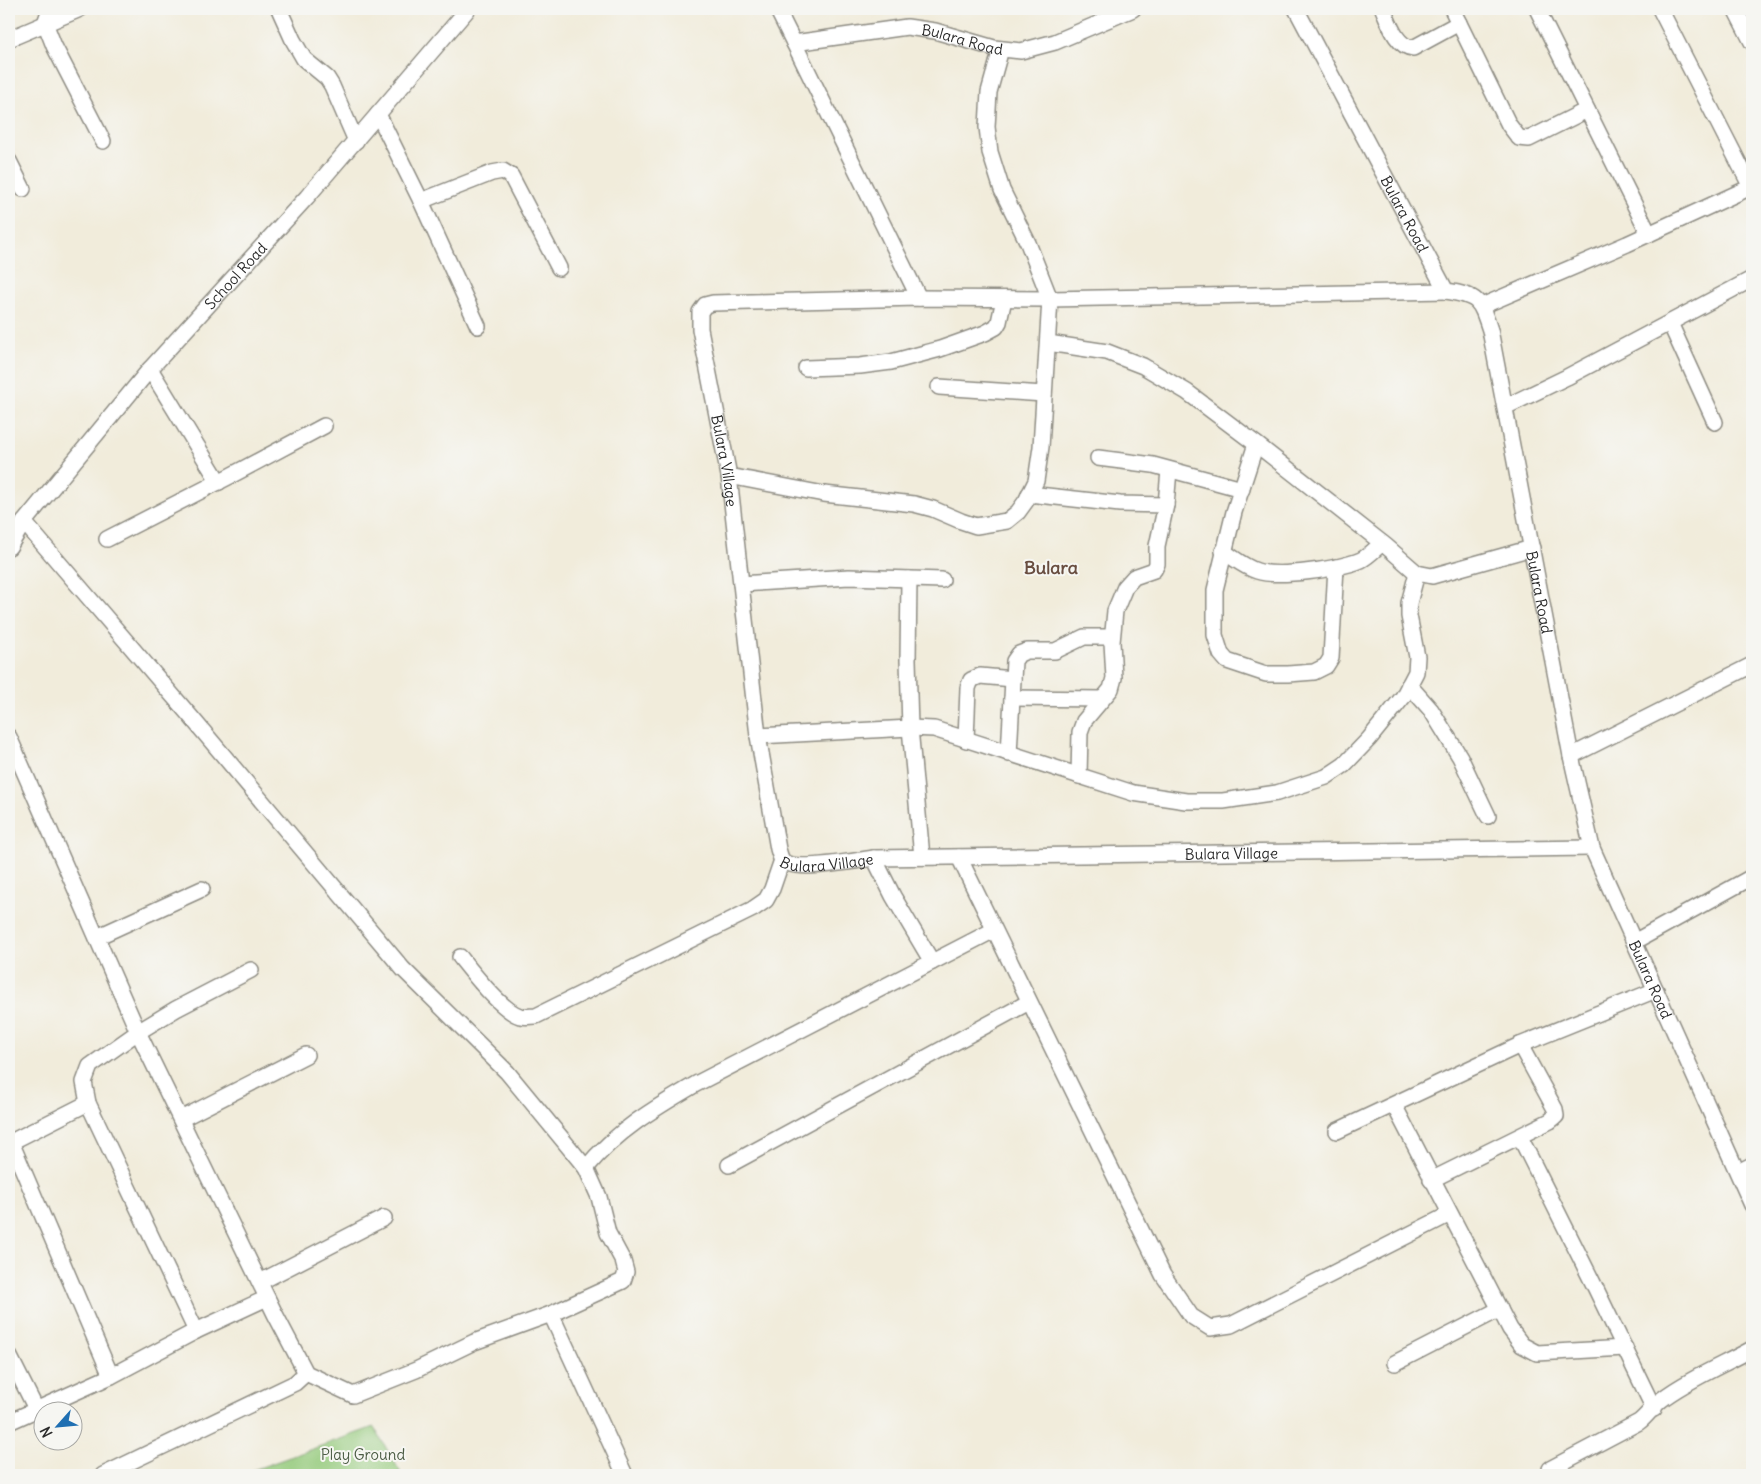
<svg xmlns="http://www.w3.org/2000/svg" width="1761" height="1484" viewBox="0 0 1761 1484" font-family="Delius,sans-serif">
  <style>
    .green { fill: #94ca7c; stroke: #607a54 }
    .lines { fill: none; stroke-linecap: round; stroke-linejoin: round }
    .street-casing { stroke: #8e8c83; stroke-width: 18 }
    .street { stroke: #fff; stroke-width: 15 }
    .labels { text-anchor: middle; dominant-baseline: central; stroke-width: 4; stroke-linejoin: round; paint-order: stroke }
    .street-label { font-size: 15px; fill: #2b2b2b; stroke: #f6f6f2 }
    .park-label { font-size: 15px; fill: #4a5b43; stroke: #f6f6f2 }
    .quarter-label { font-size: 18px; font-weight: bold; fill: #694e41; stroke: #f6f6f2 }
  </style>
  <rect width="100%" height="100%" fill="#f6f6f2"/>
  <filter id="ink" filterUnits="userSpaceOnUse"><feTurbulence type="fractalNoise" baseFrequency=".02" numOctaves="2"/><feDisplacementMap in="SourceGraphic" scale="10" xChannelSelector="R" yChannelSelector="G"/><feConvolveMatrix kernelMatrix="1 2 1 2 8 2 1 2 1" color-interpolation-filters="sRGB"/></filter>
  <filter id="wash" filterUnits="userSpaceOnUse"><feTurbulence type="fractalNoise" baseFrequency=".0096" numOctaves="4" result="noise"/><feDisplacementMap in="SourceGraphic" scale="20" xChannelSelector="R" yChannelSelector="G"/><feGaussianBlur stdDeviation="1.12" result="paint"/><feColorMatrix in="noise" values="0 0 0 0 0 0 0 0 0 0 0 0 0 0 0 0 0 1.4 0 .05"/><feComposite in="paint" operator="in"/></filter>
  <g filter="url(#wash)">
    <rect width="100%" height="100%" fill="#f1ecdb"/>
    <polygon class="green" points="374,1427 402,1475 239,1475"/>
  </g>
  <g filter="url(#ink)">
    <g class="lines">
      <g class="street-casing">
        <g id="street">
          <polyline points="50,9 45,23 54,46 103,141"/>
          <polyline points="279,9 293,40 304,59 327,78 332,86 356,141"/>
          <path id="s1" d="M777,9L794,43L907,27L935,31L994,48L1021,51L1055,42L1133,9"/>
          <path id="s2" d="M1296,9L1446,291C1479,296 1480,300 1490,330L1571,756L1592,848L1752,1205"/>
          <path d="M1383,9C1389,22 1396,47 1413,48L1459,23"/>
          <polyline points="1452,9 1509,125 1519,138 1529,139 1587,110"/>
          <polyline points="1537,9 1649,234"/>
          <polyline points="1660,9 1752,189"/>
          <polyline points="1735,9 1752,42"/>
          <polyline points="9,39 80,9"/>
          <polyline points="794,43 919,298"/>
          <polyline points="378,114 421,201 478,326"/>
          <polyline points="9,161 23,189"/>
          <polyline points="421,201 492,173 503,171 511,176 559,268"/>
          <path id="s3" d="M1446,291L1050,299L919,298L713,303L705,305L700,312V329L729,476L758,736L778,849C779,852 780,857 782,860C793,873 857,860 874,858L1592,848"/>
          <polyline points="1482,306 1627,244 1751,187"/>
          <polyline points="1670,323 1715,422"/>
          <polyline points="1048,343 1107,352 1143,366 1187,392 1260,447 1386,546 1417,573 1432,576 1532,548"/>
          <polyline points="806,368 860,366 891,362 940,349 985,333 996,327 999,322 1004,299"/>
          <polyline points="150,369 219,482"/>
          <polyline points="939,387 1044,394"/>
          <polyline points="1505,407 1567,377 1752,279"/>
          <polyline points="1256,444 1234,512 1215,590 1215,635 1221,654 1227,661 1266,674 1288,674 1314,672 1326,666 1331,658 1336,567"/>
          <polyline points="1098,458 1153,465 1242,489"/>
          <polyline points="729,476 824,494 914,504 933,509 961,521 976,526 1007,521 1018,512 1026,501 1036,481 1041,447 1050,299 1028,243 1002,190 990,152 987,127 989,92 1001,49"/>
          <polyline points="1029,494 1120,504 1166,505"/>
          <polyline points="107,539 230,476 324,426"/>
          <path id="s4" d="M9,547L24,522L150,369L307,197L468,9"/>
          <path d="M1223,551C1234,558 1244,567 1257,571C1279,578 1339,569 1361,560C1369,556 1375,549 1382,543"/>
          <polyline points="909,579 908,660 910,728 922,857"/>
          <polyline points="741,584 849,577 942,580"/>
          <polyline points="1409,685 1431,710 1460,757 1488,816"/>
          <polyline points="1012,698 1102,699"/>
          <polyline points="758,736 910,728 934,729 1133,793 1186,801 1223,801 1277,793 1326,777 1344,765 1369,739 1403,697 1416,672 1417,657 1409,616 1409,603 1417,573"/>
          <polyline points="9,737 138,1032 275,1314 306,1373 353,1395 416,1370 474,1342 551,1314 623,1281 626,1272 623,1261 608,1233 599,1197 586,1168 507,1072 403,969 191,717 24,522"/>
          <polyline points="966,740 968,688 971,680 980,676 1013,679"/>
          <polyline points="1009,754 1014,661 1019,654 1027,651 1055,651 1084,637 1112,637"/>
          <polyline points="1571,756 1752,665"/>
          <polyline points="1079,776 1080,732 1084,721 1111,689 1114,678 1112,642 1115,611 1125,587 1134,577 1154,570 1157,564 1157,546 1166,505 1169,470"/>
          <polyline points="959,857 1163,1275 1191,1316 1210,1328 1231,1325 1450,1214"/>
          <polyline points="874,858 893,896 932,962"/>
          <polyline points="97,937 202,889"/>
          <polyline points="1634,942 1752,877"/>
          <path d="M460,957C472,972 502,1011 520,1016C525,1017 531,1016 536,1016L753,909L766,900L772,889L782,860"/>
          <polyline points="1394,1105 1510,1329 1522,1345 1537,1353 1625,1348"/>
          <polyline points="181,1119 306,1055"/>
          <polyline points="1337,1131 1520,1045 1656,990"/>
          <polyline points="1520,1137 1596,1289 1654,1409"/>
          <polyline points="11,1142 111,1376"/>
          <polyline points="9,1143 88,1103"/>
          <polyline points="729,1165 1029,1002"/>
          <path d="M586,1168C616,1131 655,1108 696,1084L994,930"/>
          <polyline points="1738,1172 1752,1165"/>
          <polyline points="1431,1180 1550,1121 1556,1116 1555,1109 1520,1045"/>
          <polyline points="260,1282 384,1218"/>
          <polyline points="551,1314 625,1475"/>
          <polyline points="196,1331 88,1103 84,1082 90,1066 138,1032 176,1009 251,970"/>
          <polyline points="9,1355 36,1409"/>
          <polyline points="1395,1363 1500,1309"/>
          <polyline points="9,1422 111,1376 196,1331 267,1298"/>
          <path d="M1550,1469L1639,1422C1648,1415 1653,1406 1661,1400C1687,1380 1723,1365 1752,1349"/>
          <polyline points="103,1475 295,1383 306,1373"/>
        </g>
      </g>
      <use href="#street" class="street"/>
    </g>
  </g>
  <g class="labels">
    <g class="street-label">
      <text stroke="none"><textPath href="#s1" startOffset="209">Bulara Road</textPath></text>
      <text stroke="none"><textPath href="#s2" startOffset="232">Bulara Road</textPath></text>
      <text stroke="none"><textPath href="#s4" startOffset="354">School Road</textPath></text>
      <text stroke="none"><textPath href="#s3" startOffset="901">Bulara Village</textPath></text>
      <text stroke="none"><textPath href="#s2" startOffset="651">Bulara Road</textPath></text>
      <text stroke="none"><textPath href="#s3" startOffset="1756">Bulara Village</textPath></text>
      <text stroke="none"><textPath href="#s3" startOffset="1351">Bulara Village</textPath></text>
      <text stroke="none"><textPath href="#s2" startOffset="1056">Bulara Road</textPath></text>
    </g>
    <g class="park-label">
      <text x="363" y="1454">Play Ground</text>
    </g>
    <g class="quarter-label">
      <text x="1051" y="567">Bulara</text>
    </g>
  </g>
  <rect width="1761" height="1484" fill="none" stroke="#f6f6f2" stroke-width="30"/>
  <g transform="translate(58 1426) rotate(243)"><circle r="24" fill="#f6f6f2" stroke="#a5a5a2"/>
  <path d="M0-4L9 19L0 12L-9 19Z" fill="#1f6fb2"/>
  <text y="-8" font-size="14" font-weight="bold" text-anchor="middle" fill="#2b2b2b">N</text>
  </g>
</svg>
